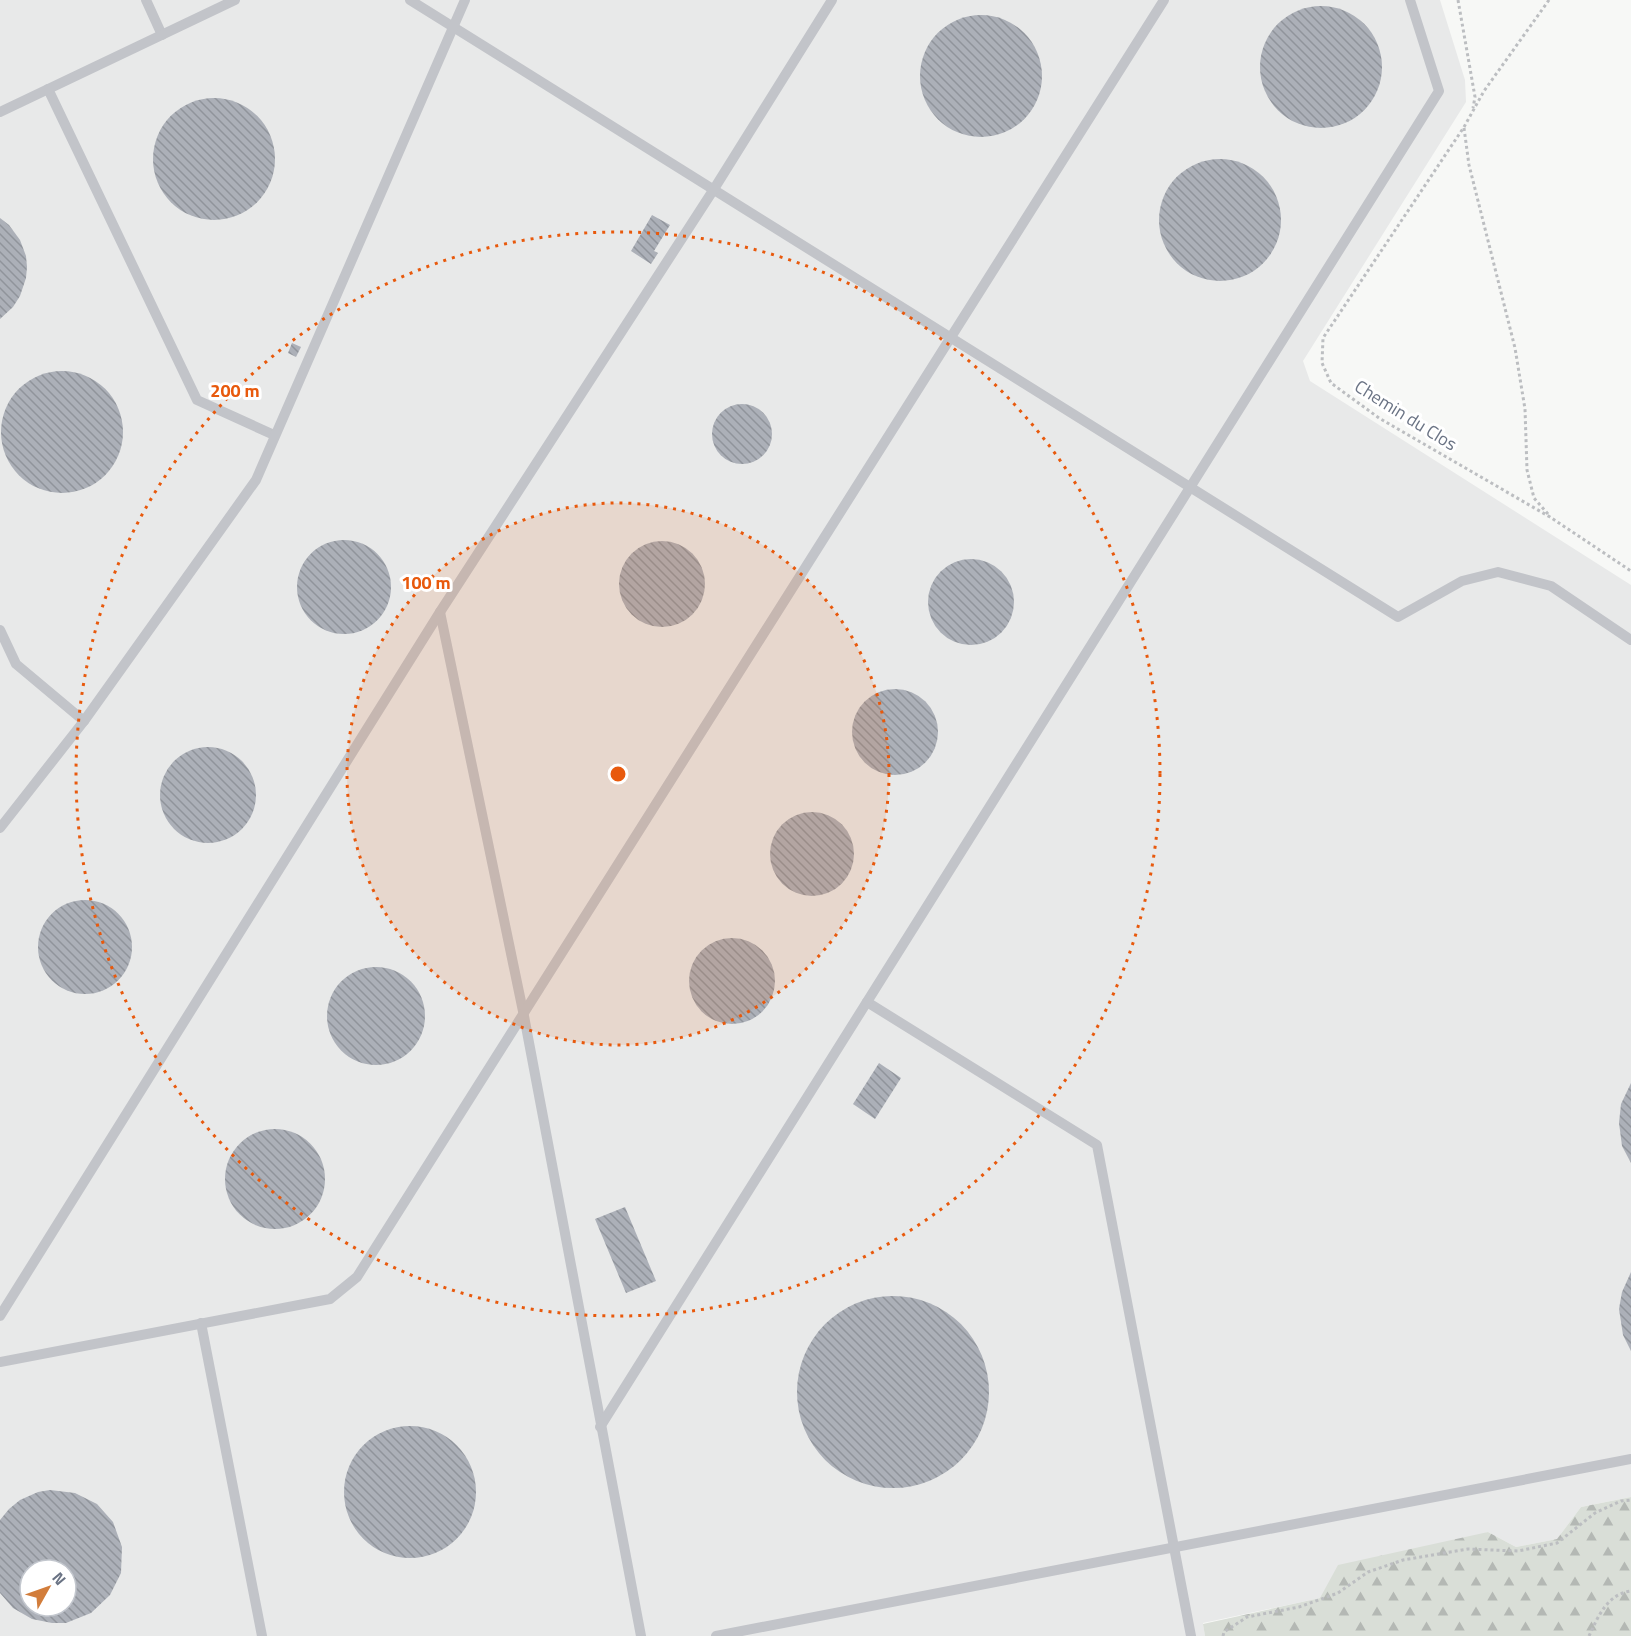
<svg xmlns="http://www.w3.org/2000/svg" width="1631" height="1636" viewBox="0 0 1631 1636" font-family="'Titillium Web',sans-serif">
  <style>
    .built { fill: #e8e9e9; fill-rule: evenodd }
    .forest { fill: url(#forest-firs) }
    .building { fill: url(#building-back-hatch); fill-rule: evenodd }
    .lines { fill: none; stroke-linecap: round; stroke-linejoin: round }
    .path { stroke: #bcbec1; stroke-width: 3; stroke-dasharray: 3 3; stroke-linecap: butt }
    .service { stroke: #c2c4c9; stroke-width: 10 }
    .ring { fill: none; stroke: #e8590c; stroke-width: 3; stroke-dasharray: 3 6 }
    .labels { text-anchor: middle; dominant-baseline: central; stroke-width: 6; stroke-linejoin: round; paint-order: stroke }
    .street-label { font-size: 18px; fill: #6a7384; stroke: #fff }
    .centre { fill: #e8590c; stroke: #fff; stroke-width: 3 }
    .ring-label { font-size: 18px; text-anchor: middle; font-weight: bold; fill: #e8590c; stroke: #fff; stroke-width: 6; stroke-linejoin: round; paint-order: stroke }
  </style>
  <defs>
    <pattern id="forest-firs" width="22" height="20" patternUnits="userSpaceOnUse" patternTransform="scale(1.5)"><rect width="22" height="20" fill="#d9ded7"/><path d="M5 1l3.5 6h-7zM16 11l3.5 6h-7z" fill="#b4b8b4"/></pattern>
    <pattern id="building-back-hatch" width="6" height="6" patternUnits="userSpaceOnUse" patternTransform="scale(1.5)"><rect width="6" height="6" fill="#acb0b8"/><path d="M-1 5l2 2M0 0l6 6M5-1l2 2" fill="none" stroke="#90949b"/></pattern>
  </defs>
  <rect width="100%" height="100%" fill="#f7f8f6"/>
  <path class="built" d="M0,0H1440L1465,80L1466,102L1303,361L1310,381L1631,585V1497L1581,1507L1557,1539L1516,1547L1488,1532L1320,1598L1203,1623L1205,1636H0ZM30,1570H66V1606H30Z"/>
  <polygon class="forest" points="1631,1497 1631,1636 1205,1636 1203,1624 1320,1598 1338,1565 1488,1532 1516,1547 1557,1539 1581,1507"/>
  <g class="building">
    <circle cx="1321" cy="67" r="61"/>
    <circle cx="981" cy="76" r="61"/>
    <circle cx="214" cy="159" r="61"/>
    <circle cx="1220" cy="220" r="61"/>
    <polygon points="652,215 670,225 654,251 658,253 651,264 631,251"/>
    <polygon points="0,218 9,225 20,240 26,256 27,267 26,278 20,296 13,307 0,319"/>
    <polygon points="292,343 301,347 296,357 288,353"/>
    <circle cx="62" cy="432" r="61"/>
    <circle cx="742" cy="434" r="30"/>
    <circle cx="344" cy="587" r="47"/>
    <circle cx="662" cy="584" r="43"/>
    <circle cx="971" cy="602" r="43"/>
    <circle cx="895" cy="732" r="43"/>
    <circle cx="208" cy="795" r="48"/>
    <circle cx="812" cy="854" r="42"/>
    <circle cx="85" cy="947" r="47"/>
    <circle cx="732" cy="981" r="43"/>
    <circle cx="376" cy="1016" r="49"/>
    <polygon points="879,1063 901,1078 875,1119 853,1104"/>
    <polygon points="1631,1083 1631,1163 1622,1146 1619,1123 1621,1104"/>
    <circle cx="275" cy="1179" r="50"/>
    <polygon points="625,1207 656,1281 626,1293 595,1219"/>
    <polygon points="1631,1272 1631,1351 1623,1335 1619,1309 1622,1292"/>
    <circle cx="893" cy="1392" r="96"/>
    <circle cx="410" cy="1492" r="66"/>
    <path d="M50,1490L75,1493L97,1504L113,1522L122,1547L121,1573L110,1595L91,1613L66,1623H52L32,1619L13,1608L0,1593V1520L9,1509L20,1500L38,1492ZM30,1570H66V1606H30Z"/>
  </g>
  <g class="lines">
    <g class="path">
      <polyline points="1458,0 1475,97 1473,108"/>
      <polyline points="1549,0 1484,91 1464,127 1323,338 1322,363 1331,383 1379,418 1550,517 1631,571"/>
      <polyline points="1464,128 1469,165 1515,348 1525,409 1527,470 1534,498 1548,514"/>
      <polyline points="1223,1636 1224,1632 1247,1617 1299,1607 1338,1593 1368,1572 1403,1560 1468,1549 1518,1551 1557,1543 1595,1513 1621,1501 1631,1500"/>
      <path d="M1589,1636C1598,1617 1607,1594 1631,1591"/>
    </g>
    <g class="service">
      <polyline points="146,0 162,35"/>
      <polyline points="410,0 1398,617 1462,581 1498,572 1551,586 1631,640"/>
      <polyline points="48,89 197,400 274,435"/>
      <polyline points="0,112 235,0"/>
      <polyline points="440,612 524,1016 641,1636"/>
      <polyline points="0,630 16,664 84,721"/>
      <polyline points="0,828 84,721 256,480 465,0"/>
      <polyline points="867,1002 1097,1145 1191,1636"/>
      <polyline points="0,1316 440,612 714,189 832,0"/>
      <polyline points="201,1323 262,1636"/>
      <polyline points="0,1362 330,1299 357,1277 1164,0"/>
      <polyline points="600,1427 1439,91 1410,0"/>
      <polyline points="716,1636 1631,1459"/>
    </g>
  </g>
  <circle cx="618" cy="774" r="271" fill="#e8590c" fill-opacity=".12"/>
  <g class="ring">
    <circle cx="618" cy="774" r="271"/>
    <circle cx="618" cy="774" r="542"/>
  </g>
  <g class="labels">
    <g class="street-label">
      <text transform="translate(1406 415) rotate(32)">Chemin du Clos</text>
    </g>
  </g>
  <circle cx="618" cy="774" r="9" class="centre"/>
  <g class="ring-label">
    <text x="235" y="397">200 m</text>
    <text x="426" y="589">100 m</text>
  </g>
  <g transform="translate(48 1588) rotate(50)"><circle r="28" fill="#ffffff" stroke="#c3c7ce" stroke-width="1.5"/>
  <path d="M0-4.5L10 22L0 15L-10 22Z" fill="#d27d3b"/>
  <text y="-9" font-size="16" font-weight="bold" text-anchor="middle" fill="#6a7384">N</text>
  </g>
</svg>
